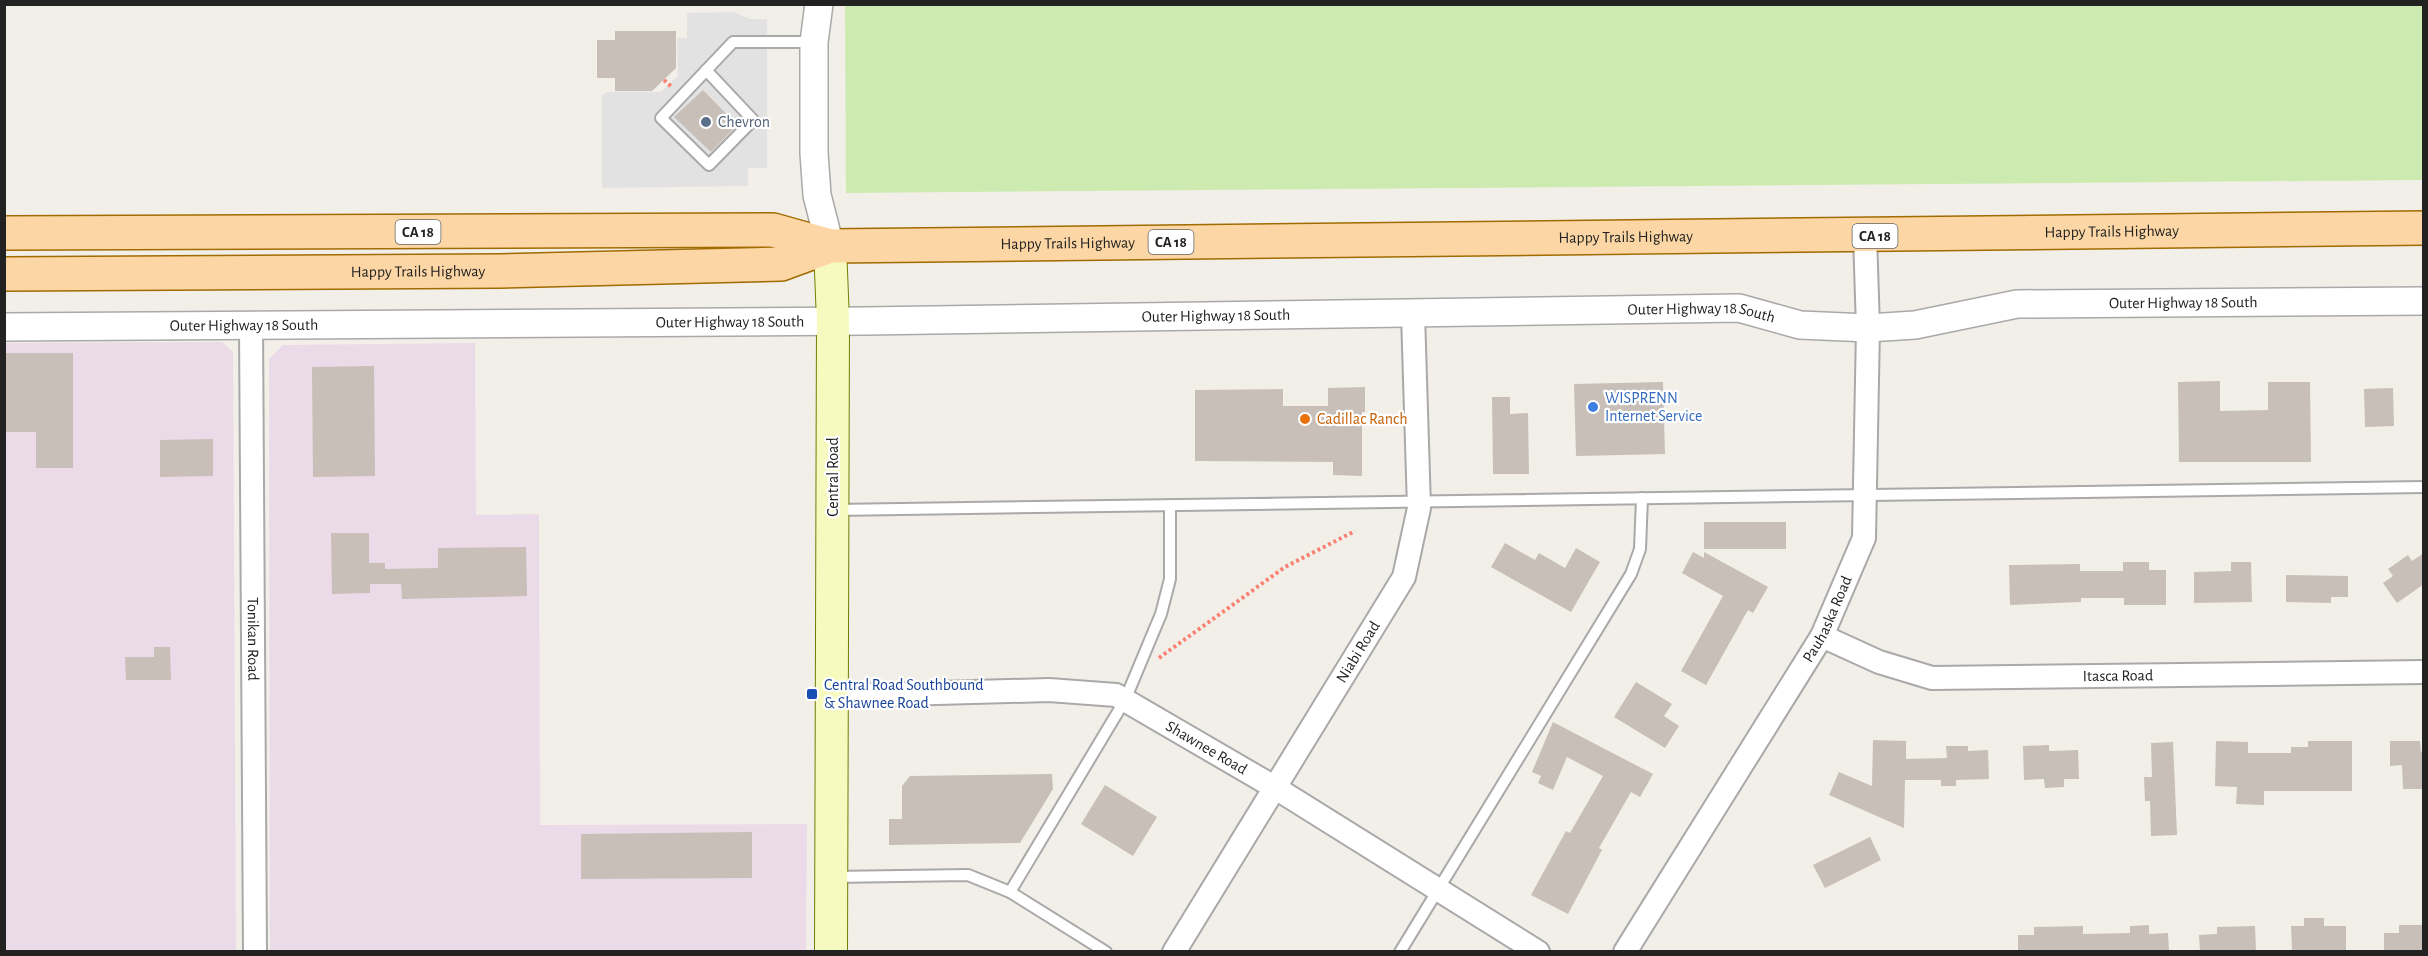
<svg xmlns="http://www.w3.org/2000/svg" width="2428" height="956" viewBox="0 0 2428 956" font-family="'Alegreya Sans',sans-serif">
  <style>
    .industrial { fill: #ebdbe8 }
    .grass { fill: #cdebb0 }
    .parking { fill: #e2e2e2 }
    .building { fill: #c7bfb8 }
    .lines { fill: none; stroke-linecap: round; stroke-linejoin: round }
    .service-casing { stroke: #a9a9a9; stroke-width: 14 }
    .minor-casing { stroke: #a9a9a9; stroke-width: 26 }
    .tertiary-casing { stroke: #a9a9a9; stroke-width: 30 }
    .secondary-casing { stroke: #707d05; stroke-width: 34 }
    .primary-casing { stroke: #a06b00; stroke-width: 36 }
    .path { stroke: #fa8072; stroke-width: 4; stroke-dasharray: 3 3; stroke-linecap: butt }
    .service { stroke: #fff; stroke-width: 10 }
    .minor { stroke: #fff; stroke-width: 22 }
    .tertiary { stroke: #fff; stroke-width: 27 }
    .secondary { stroke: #f7fabf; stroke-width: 32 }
    .primary { stroke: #fcd6a4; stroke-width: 33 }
    .service-dot { fill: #5c6f8a; stroke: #fff; stroke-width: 2 }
    .shop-dot { fill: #3f7fe0; stroke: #fff; stroke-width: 2 }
    .food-dot { fill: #e8710a; stroke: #fff; stroke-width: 2 }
    .transit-dot { fill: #1a4fb4; stroke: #fff; stroke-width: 2 }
    .labels { text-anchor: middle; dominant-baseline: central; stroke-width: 4.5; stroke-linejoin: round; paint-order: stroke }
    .shield { fill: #fff; stroke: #646464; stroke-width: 1.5 }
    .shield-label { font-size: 15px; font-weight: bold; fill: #222 }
    .service-label { font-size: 16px; fill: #4e5e75; stroke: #fff; text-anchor: start }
    .street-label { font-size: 16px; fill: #222; stroke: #fff }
    .shop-label { font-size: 16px; fill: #366cbe; stroke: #fff; text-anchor: start }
    .food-label { font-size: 16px; fill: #c56008; stroke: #fff; text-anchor: start }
    .transit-label { font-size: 16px; fill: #164399; stroke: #fff; text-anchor: start }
  </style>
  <rect width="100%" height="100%" fill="#f2efe9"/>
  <g class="industrial">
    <polygon points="222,342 233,352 236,951 5,951 4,343"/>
    <polygon points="475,343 476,515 539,514 540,825 807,824 806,951 270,951 269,359 283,345"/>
  </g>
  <polygon class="grass" points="845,5 2423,5 2423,180 846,193"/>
  <polygon class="parking" points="734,12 750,19 767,19 767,168 748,168 748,186 602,188 602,95 607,92 661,92 678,76 677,38 687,38 687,13"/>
  <g class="building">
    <polygon points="615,31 676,31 676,68 652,91 615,91 615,78 597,78 597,40 615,40"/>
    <polygon points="703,90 737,125 711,152 674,117"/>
    <polygon points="4,353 73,353 73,468 36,468 36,432 4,432"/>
    <polygon points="374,366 375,476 313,477 312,367"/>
    <polygon points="2220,381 2220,411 2268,410 2268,382 2310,382 2311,462 2179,462 2178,382"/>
    <polygon points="1663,382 1665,454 1576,456 1574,384"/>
    <polygon points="1365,387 1365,412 1362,412 1362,476 1333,475 1333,462 1195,461 1195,390 1283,389 1283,406 1328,406 1328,388"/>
    <polygon points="2393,388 2394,426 2365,427 2364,389"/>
    <polygon points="1492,397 1510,397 1510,414 1528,413 1529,474 1493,474"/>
    <polygon points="213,439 213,476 160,477 160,440"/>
    <rect x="1704" y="522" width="82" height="27"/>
    <polygon points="331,533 369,533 369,563 385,563 385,569 438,568 438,548 526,547 527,596 402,599 401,584 370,584 370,593 332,594"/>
    <polygon points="1505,543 1535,560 1539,553 1565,568 1576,548 1600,562 1571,612 1491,567"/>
    <polygon points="1693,552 1704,558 1704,552 1768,587 1753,613 1748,610 1706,685 1681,671 1723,596 1682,573"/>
    <polygon points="2424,553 2424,584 2397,603 2383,583 2393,576 2388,569 2408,555 2412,561"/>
    <polygon points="2123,562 2149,562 2149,570 2166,570 2166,605 2124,605 2124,598 2081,598 2081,602 2010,605 2009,565 2080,564 2080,571 2123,571"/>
    <polygon points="2231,562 2251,562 2252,602 2194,603 2194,572 2231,571"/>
    <polygon points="2286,575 2348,576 2348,597 2331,597 2331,603 2286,602"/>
    <polygon points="154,647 170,647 171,680 126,680 125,657 154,657"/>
    <polygon points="1636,682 1672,704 1664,716 1679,726 1665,748 1614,717"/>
    <polygon points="1553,722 1653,774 1640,797 1631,792 1599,848 1602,850 1568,914 1531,895 1566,831 1570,833 1603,776 1567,757 1553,790 1538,783 1541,776 1532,772"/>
    <polygon points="1873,740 1906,741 1906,759 1947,758 1946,746 1968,746 1968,751 1988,750 1989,779 1956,780 1956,786 1941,786 1941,780 1905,780 1904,828 1829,795 1839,772 1872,786"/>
    <polygon points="2216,741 2248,742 2248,753 2291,753 2291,747 2308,747 2308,741 2352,741 2352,791 2264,791 2264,805 2236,804 2237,787 2215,786"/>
    <polygon points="2390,741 2420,741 2421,752 2424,752 2424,789 2403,789 2402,765 2390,766"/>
    <polygon points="2173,742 2177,835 2151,836 2150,801 2145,801 2144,777 2152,777 2151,743"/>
    <polygon points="2049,745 2049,751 2078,750 2079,779 2064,779 2064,787 2045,788 2044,779 2024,780 2023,746"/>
    <polygon points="1052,774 1053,789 1020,843 889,845 889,819 902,819 902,786 910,776"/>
    <polygon points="1105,785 1157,817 1133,856 1081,824"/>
    <polygon points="752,832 752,878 581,879 581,834"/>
    <polygon points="1870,837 1881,860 1825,888 1813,865"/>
    <polygon points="2304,918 2324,918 2324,926 2346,926 2346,951 2292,951 2291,926 2304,926"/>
    <polygon points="2149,925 2149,934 2168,933 2169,951 2018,951 2018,935 2034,935 2034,927 2083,926 2083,934 2130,933 2130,926"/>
    <polygon points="2399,925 2423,925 2424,951 2384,951 2384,933 2399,933"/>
    <polygon points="2255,926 2256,951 2200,951 2199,935 2217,934 2217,927"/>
  </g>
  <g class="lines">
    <g class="service-casing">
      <g id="service">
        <polyline points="706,70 753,120 709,165 661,118 733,42 814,42"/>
        <polyline points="834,510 2424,487"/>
        <polyline points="832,877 968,875 1010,892 1106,952"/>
        <polyline points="1010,892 1125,700 1161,614 1170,579 1170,505"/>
        <polyline points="1400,952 1631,574 1640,549 1642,498"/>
      </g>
    </g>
    <g class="minor-casing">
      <g id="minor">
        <path id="s1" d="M251,325L255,952"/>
        <path id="s2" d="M1822,636L1879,662L1932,678L2424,672"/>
        <path id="s3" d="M831,696L1049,690L1116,695L1274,787L1538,952"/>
        <path id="s4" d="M1174,952L1404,577L1419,508L1413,314"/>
        <path id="s5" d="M1625,952L1822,636L1864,538L1868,328L1865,236"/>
      </g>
    </g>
    <g class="tertiary-casing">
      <g id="tertiary">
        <polyline points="819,4 814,42 814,153 817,195 830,246"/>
        <path id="s6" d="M4,327L865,321L1739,308L1800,325L1868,328L1915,325L2017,304L2424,301"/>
      </g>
    </g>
    <g class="secondary-casing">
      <polyline id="secondary" points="830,246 833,321 831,952"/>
    </g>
    <g class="primary-casing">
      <g id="primary">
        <path id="s7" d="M4,233L773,230L830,246L2424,228"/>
        <path id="s8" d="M4,274L500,271L781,264L830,246"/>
      </g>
    </g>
    <g class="path">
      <polyline points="664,80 672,87"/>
      <polyline points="1159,658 1285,567 1355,531"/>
    </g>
    <use href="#service" class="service"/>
    <use href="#minor" class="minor"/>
    <use href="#tertiary" class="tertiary"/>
    <use href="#secondary" class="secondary"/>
    <use href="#primary" class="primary"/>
  </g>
  <circle class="service-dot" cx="706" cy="122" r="6"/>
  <circle class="shop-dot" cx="1593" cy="407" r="6"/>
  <circle class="food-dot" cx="1305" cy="419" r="6"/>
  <rect class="transit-dot" x="806" y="688" width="12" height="12" rx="3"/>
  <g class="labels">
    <g class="shield">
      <rect x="395.5" y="220" width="45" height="24" rx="4.5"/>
      <rect x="1852.5" y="224" width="45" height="24" rx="4.5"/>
      <rect x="1148.5" y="230" width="45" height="24" rx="4.5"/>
    </g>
    <g class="shield-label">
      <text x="418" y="232">CA 18</text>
      <text x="1875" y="236">CA 18</text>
      <text x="1171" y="242">CA 18</text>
    </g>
    <g class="service-label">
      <text x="718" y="122">Chevron</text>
    </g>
    <g class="street-label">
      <text stroke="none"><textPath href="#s7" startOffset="2110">Happy Trails Highway</textPath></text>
      <text stroke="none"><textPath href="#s7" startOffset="1624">Happy Trails Highway</textPath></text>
      <text stroke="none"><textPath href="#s7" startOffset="1066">Happy Trails Highway</textPath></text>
      <text stroke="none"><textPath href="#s8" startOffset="414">Happy Trails Highway</textPath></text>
      <text stroke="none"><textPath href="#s6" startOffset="2184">Outer Highway 18 South</textPath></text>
      <text stroke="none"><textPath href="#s6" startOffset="1698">Outer Highway 18 South</textPath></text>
      <text stroke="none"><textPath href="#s6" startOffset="1212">Outer Highway 18 South</textPath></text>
      <text stroke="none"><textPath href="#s6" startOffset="726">Outer Highway 18 South</textPath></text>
      <text stroke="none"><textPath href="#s6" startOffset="240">Outer Highway 18 South</textPath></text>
      <text transform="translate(833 477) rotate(-90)">Central Road</text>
      <text stroke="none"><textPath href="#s5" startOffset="390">Pauhaska Road</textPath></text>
      <text stroke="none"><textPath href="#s1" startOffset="314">Tonikan Road</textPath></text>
      <text stroke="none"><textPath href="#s4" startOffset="352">Niabi Road</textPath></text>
      <text stroke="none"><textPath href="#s2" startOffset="304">Itasca Road</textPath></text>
      <text stroke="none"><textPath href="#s3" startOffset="390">Shawnee Road</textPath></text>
    </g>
    <g class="shop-label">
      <text x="1605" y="398">WISPRENN<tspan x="1605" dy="18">Internet Service</tspan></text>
    </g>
    <g class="food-label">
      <text x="1317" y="419">Cadillac Ranch</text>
    </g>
    <g class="transit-label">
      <text x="824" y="685">Central Road Southbound<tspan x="824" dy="18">&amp; Shawnee Road</tspan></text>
    </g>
  </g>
  <rect width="2428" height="956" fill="none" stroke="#222222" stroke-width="12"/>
</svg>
